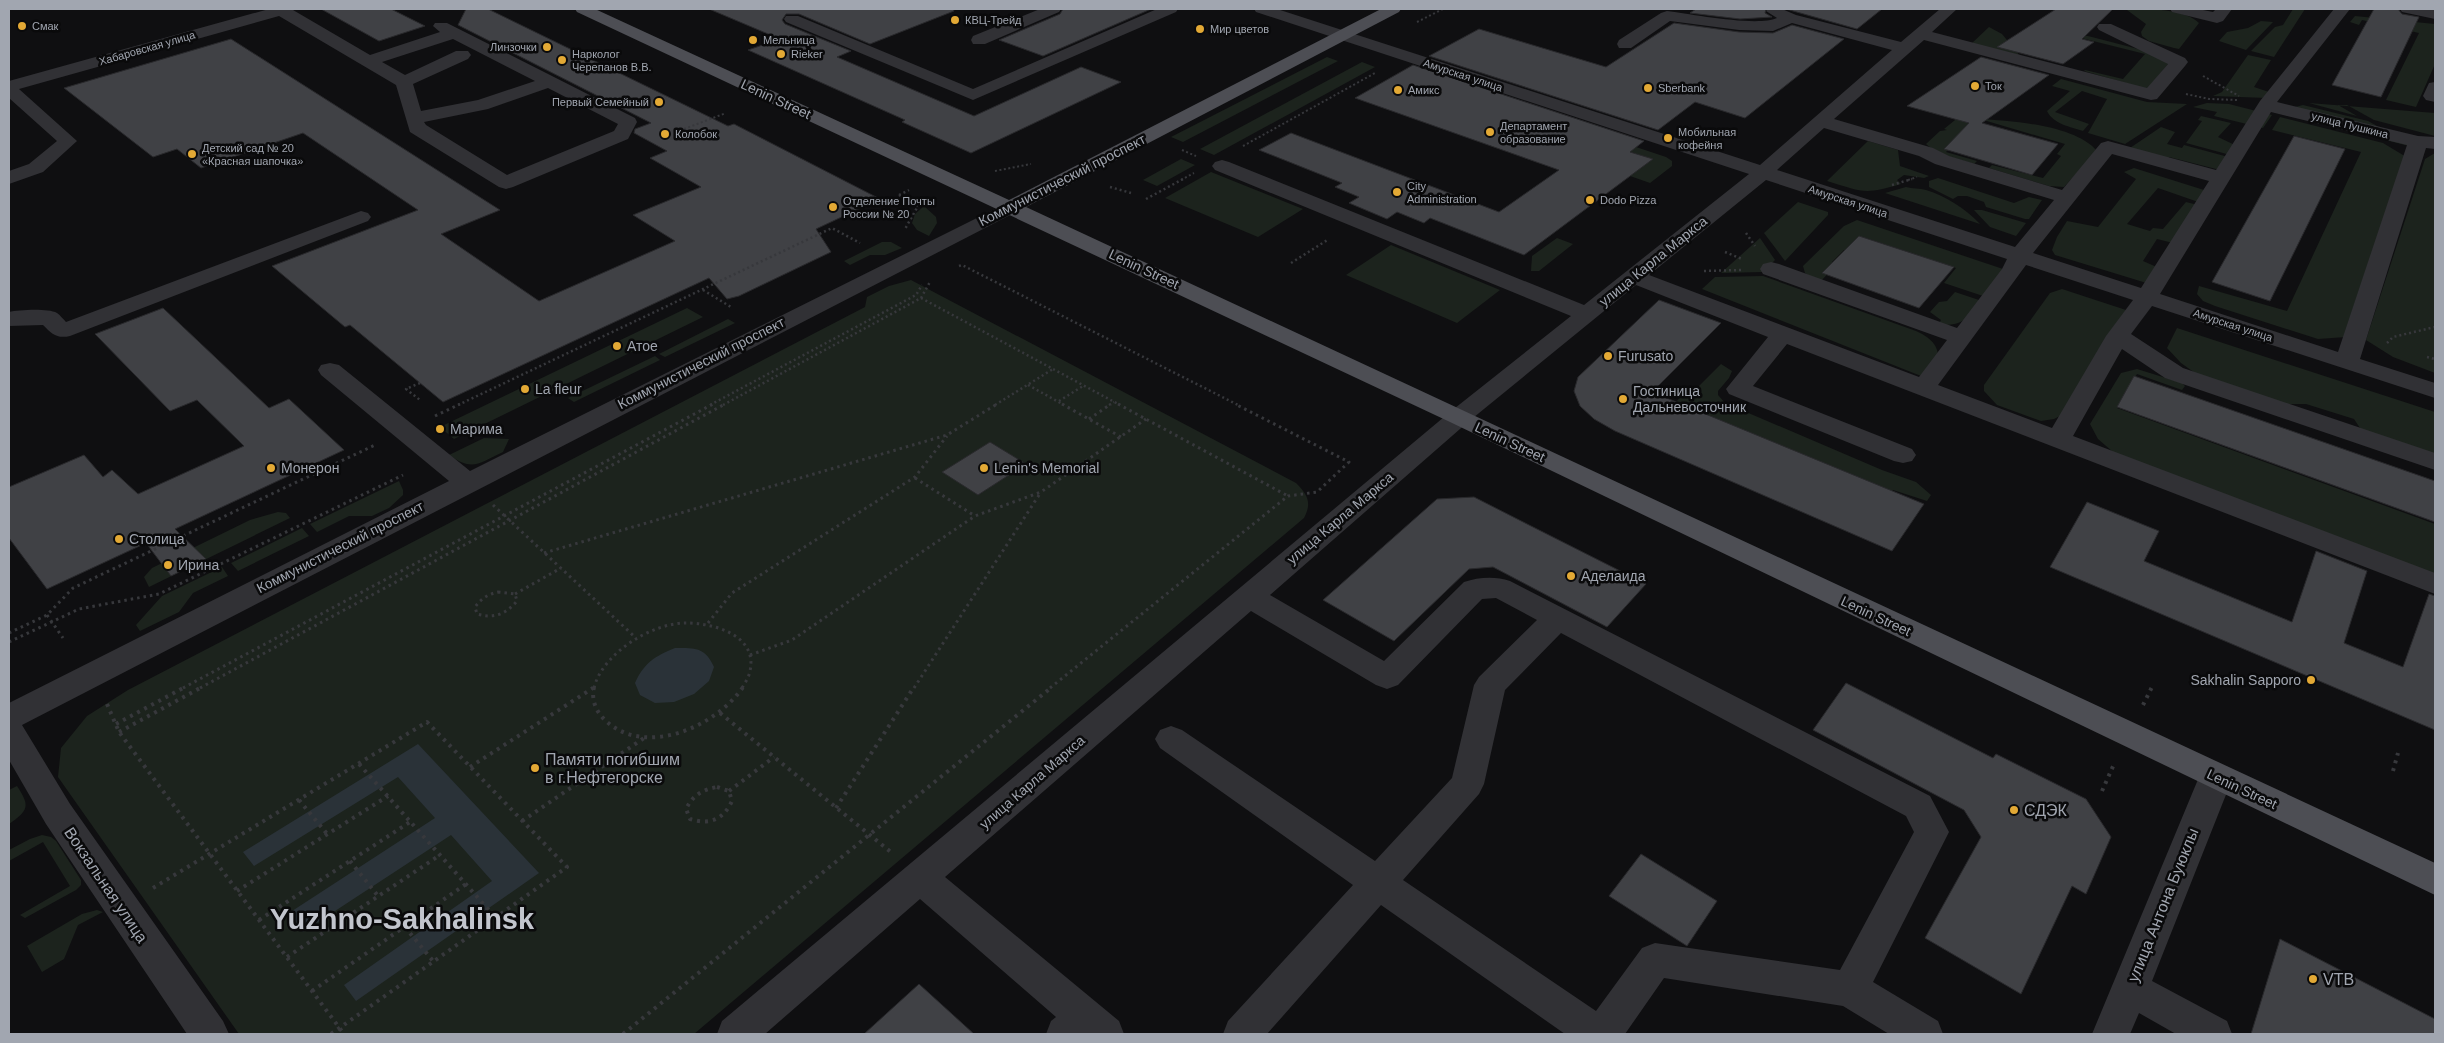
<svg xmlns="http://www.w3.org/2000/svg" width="2444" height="1043" viewBox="0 0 2444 1043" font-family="Helvetica,sans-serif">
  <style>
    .green { fill: #1c231d }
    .water { fill: #2a3238 }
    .building { fill: #404145; stroke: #29292c }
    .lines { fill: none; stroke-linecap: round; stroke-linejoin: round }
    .path-far3 { stroke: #37383c; stroke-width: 2; stroke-dasharray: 2 2.5; stroke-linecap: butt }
    .path-far2 { stroke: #37383c; stroke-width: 2.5; stroke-dasharray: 2 3; stroke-linecap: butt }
    .path-far1 { stroke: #37383c; stroke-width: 3; stroke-dasharray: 2.5 4; stroke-linecap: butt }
    .path { stroke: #37383c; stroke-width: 4; stroke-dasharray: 3 5; stroke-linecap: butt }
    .minor { fill: #313135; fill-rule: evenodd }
    .major { fill: #4d4e54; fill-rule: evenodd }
    .poi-dot { fill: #e3a935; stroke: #0a0a0b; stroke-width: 2 }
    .labels { text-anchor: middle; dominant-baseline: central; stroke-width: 5; stroke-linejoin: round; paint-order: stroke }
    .far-poi-label { font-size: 11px; fill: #a1a6b0; stroke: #0a0a0b; text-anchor: start }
    .far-street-label { font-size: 11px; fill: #a1a6b0; stroke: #0a0a0b }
    .street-label { font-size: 14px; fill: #a1a6b0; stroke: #0a0a0b }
    .poi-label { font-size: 14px; fill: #a1a6b0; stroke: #0a0a0b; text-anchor: start }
    .near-poi-label { font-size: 16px; fill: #a1a6b0; stroke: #0a0a0b; text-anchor: start }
    .near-street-label { font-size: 16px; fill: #a1a6b0; stroke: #0a0a0b }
    .near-town-label { font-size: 29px; font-weight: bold; fill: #c2c5cd; stroke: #0a0a0b }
  </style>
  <rect width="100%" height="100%" fill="#0f0f11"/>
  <g class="green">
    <path d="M2120,9C2141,9 2183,7 2199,23L2179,49L2174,48L2149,41L2142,36L2141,32L2146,24L2127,10Z"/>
    <polygon points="2293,9 2305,9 2274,57 2251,51 2275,27 2283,25"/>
    <polygon points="2355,16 2435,24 2435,64 2416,107 2386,100 2419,33 2362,20 2359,25 2350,22"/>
    <polygon points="2261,21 2273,22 2246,50 2219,41 2227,32 2248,28"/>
    <polygon points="1989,27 2002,34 2024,61 1969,46"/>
    <polygon points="2061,33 2088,36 2173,58 2147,89 2084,71 2085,70 2123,79 2145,54"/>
    <polygon points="2248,55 2271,60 2254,87 2275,94 2267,98 2213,96 2222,92"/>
    <polygon points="1327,57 1338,61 1183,142 1171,137"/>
    <polygon points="1362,62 1375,67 1214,155 1200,149"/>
    <path d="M2061,79L2147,102L2187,104L2125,144L2088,133L2107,99L2082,91L2055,112L2089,124L2083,131C2071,127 2053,124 2047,111L2070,91L2052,86Z"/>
    <polygon points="2207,103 2229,104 2272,115 2263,128 2214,116 2217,112 2193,107"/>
    <polygon points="2309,103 2435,113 2435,136 2374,120 2347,105 2338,105 2357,116"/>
    <polygon points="2303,105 2368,121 2410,144 2409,146 2258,108 2291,108"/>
    <polygon points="1960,116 1976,121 1946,152 1977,161 1974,164 1937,153 1926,144 1940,131 1947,130 1944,129"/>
    <polygon points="2201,116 2231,123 2218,137 2239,147 2234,156 2186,143 2202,121 2198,120"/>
    <polygon points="2280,117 2383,143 2408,158 2346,337 2318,339 2215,306 2203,301 2197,294 2199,286 2287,311 2361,152 2272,130"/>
    <path d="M1980,119C2013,121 2075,125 2097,151L2064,187L2049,186L1989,168L1992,165L2043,178L2061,156L2057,154L2065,144Z"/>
    <polygon points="2161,127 2175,132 2167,144 2182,148 2184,145 2232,158 2222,169 2216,169 2169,157 2166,161 2130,148"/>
    <polygon points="1615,140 1666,157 1672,161 1672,166 1650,183 1630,176 1652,159 1604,143"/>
    <path d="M1868,141L1898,150L1900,166L1929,176L1924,178L1904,175L1897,180L1901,184C1864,195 1863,192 1827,181Z"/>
    <polygon points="2435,153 2435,373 2393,357 2366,340 2425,159"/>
    <polygon points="1181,159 1195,165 1157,186 1143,180"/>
    <polygon points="2134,168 2204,190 2204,204 2158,188 2127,224 2150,231 2153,228 2163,229 2186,202 2202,206 2173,243 2157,239 2143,261 2159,268 2153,285 2055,255 2052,250 2057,237 2067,221 2098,227 2136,179 2124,172"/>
    <polygon points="1211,172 1303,209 1258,237 1165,198"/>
    <polygon points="1938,178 2014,203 2029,197 2042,200 2029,219 2025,219 1986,207 1984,202 1967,196 1958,196 1953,199 1929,187 1929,181"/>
    <path d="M1906,187C1912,189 1920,188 1926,190C1946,196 1966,209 1980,224L1885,193Z"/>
    <polygon points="1798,202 1828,212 1828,215 1785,261 1764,233"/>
    <polygon points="924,206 936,217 937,223 929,236 917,230 912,223 915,214"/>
    <polygon points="1974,210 1982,210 2026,223 2016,236 1990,227"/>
    <polygon points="1857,220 2003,269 1986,297 1944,283 1956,268 1866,238 1851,252 1844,250 1832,262 1837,264 1819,283 1805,273 1803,266 1844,226"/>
    <polygon points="1557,238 1573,244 1539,271 1531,271 1532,256"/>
    <polygon points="1760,238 1775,260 1763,272 1721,273"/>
    <polygon points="882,242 891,242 902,248 885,255 870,255 850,265 844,261"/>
    <polygon points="1391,245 1500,290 1457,323 1346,275"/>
    <path d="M1763,276L1916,331C1927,336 1938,343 1938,357L1921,376L1702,289L1715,277Z"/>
    <path d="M911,280L1296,483C1308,495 1312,503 1304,518L694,1034H239L58,777L61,748L87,716L128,690L865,307L867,297L889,286Z"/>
    <polygon points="2062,289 2126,310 2066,413 2054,419 2041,421 1997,405 1984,391 1984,385 2050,293"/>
    <path d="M1955,292L1982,301C1967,319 1963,326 1938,325L1941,320L1930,312L1939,302L1947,301Z"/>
    <polygon points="687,308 703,317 454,439 440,427"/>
    <polygon points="728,319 735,323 665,357 659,354"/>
    <polygon points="2177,328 2435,412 2435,459 2364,434 2354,419 2306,404 2274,404 2195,373 2181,363 2167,348"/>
    <polygon points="655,356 660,360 574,402 568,398"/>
    <polygon points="1721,364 1732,371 1729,378 1718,391 1718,395 1725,403 1882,470 1916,482 1931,495 1927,501 1893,490 1891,492 1676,402 1686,391 1692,393"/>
    <polygon points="2137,369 2182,383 2185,386 2182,390 2137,374 2117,408 2435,524 2435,576 2113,452 2098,439 2090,424 2121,373"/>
    <path d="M484,438L509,439L503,452C479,463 473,472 449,455Z"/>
    <polygon points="399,481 403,490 403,495 389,508 372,516 349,516 317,532 310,524"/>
    <polygon points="278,512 286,513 290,518 149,587 144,577 152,568 250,520"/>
    <polygon points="302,528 309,536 238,571 231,563"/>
    <polygon points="222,567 228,576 193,593 179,612 140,631 136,625 162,596"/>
    <path d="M17,786C30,806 29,810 9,824V790Z"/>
    <polygon points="42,835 51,837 56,841 81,880 81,885 76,890 25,918 20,915 70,886 43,842 9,861 9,850 30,839"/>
    <polygon points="97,910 103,912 78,925 64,959 42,972 27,946 82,914"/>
  </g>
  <g class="water">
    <path d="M675,648C695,648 705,647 714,667L709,681L694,694L674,702L655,703L640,695L635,683C644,663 655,656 675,648Z"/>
    <polygon points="418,744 539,873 356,1001 344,985 492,881 451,835 303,932 289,913 435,818 398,777 254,866 243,852"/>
  </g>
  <g class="building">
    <polygon points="321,9 391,9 425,26 379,41"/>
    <polygon points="466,9 488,9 728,126 734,124 880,199 816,229 831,252 739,296 727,299 709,278 443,402 350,325 345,327 272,266 418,210 303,133 201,168 177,149 153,157 64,88 231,39 500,210 441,234 539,301 675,241 633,215 701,187 650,158 667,151 634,133 635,129 651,123 458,25"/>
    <polygon points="709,9 953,9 954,11 870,44 799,14 786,14 782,20 785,24 851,51 837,57 974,116 1081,67 1121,82 971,153 902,122 905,120 748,50 780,39"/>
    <polygon points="1063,9 1151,9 1043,56 999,40 1060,14"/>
    <polygon points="1696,9 1766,9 1765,13 1772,17 1740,19 1690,13"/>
    <polygon points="1786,9 1882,9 1857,29"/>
    <polygon points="2056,9 2113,9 2082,39 2094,42 2063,64 1997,47"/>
    <polygon points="2374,9 2398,9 2402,14 2419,17 2381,97 2332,85"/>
    <polygon points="1674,23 1739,32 1773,33 1792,25 1844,39 1745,118 1695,102 1658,130 1429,56 1479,29 1606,67"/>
    <polygon points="1981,57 2049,75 1982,123 2058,144 2032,175 1944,149 1969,123 1907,106"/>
    <polygon points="1413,65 1644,141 1630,152 1653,159 1524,255 1430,218 1424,223 1397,212 1387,219 1349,203 1359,197 1335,187 1342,183 1259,150 1291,133 1499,212 1559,170 1355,98"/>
    <polygon points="2294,136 2345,149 2270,301 2212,282"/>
    <polygon points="1859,236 1954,267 1919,308 1822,273"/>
    <polygon points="1659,300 1721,323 1652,392 1924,504 1892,551 1615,431 1594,419 1580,406 1574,391 1578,377"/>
    <polygon points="163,308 269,408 289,399 344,450 175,529 206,559 171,576 146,543 47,589 9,538 9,487 84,455 103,477 112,470 138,494 244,446 197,400 170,411 95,334"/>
    <polygon points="2134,376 2435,481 2435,522 2117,407"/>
    <polygon points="990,442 1026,464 978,495 942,472"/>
    <polygon points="1474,497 1533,527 1646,584 1607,627 1493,567 1469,569 1394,641 1323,600 1437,499"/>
    <polygon points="2087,502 2159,531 2144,561 2292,622 2316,551 2367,571 2344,643 2403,667 2429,594 2435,596 2435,730 2050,567"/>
    <polygon points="1846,683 1993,758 1996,754 2086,799 2111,837 2086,894 2072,886 2021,994 1925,938 1981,837 1964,810 1813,730"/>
    <polygon points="1641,854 1717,901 1687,946 1609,896"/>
    <polygon points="2280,939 2435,1019 2435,1034 2251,1034"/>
    <polygon points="919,984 974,1034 864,1034"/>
  </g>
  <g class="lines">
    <g class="path-far3">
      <polyline points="1417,22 1443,9"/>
      <polyline points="2203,76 2239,96"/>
      <polyline points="2186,94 2209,99 2237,100"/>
      <polyline points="684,129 726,113"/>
      <polyline points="1243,146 1375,73"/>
      <polyline points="1182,150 1196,156"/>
      <polyline points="995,171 1031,164"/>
      <polyline points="1181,180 1194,173"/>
      <polyline points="1908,180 1917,177"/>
    </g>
    <g class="path-far2">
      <polyline points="1892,185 1912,179"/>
      <polyline points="1110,187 1131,193"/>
      <polyline points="899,195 909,190"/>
      <polyline points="899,195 918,206 905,229"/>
      <polyline points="1146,199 1183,179"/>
      <polyline points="918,206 931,200"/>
      <polyline points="1746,233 1755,246"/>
      <polyline points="1725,252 1742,259"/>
      <polyline points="1291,263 1329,239"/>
      <polyline points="959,266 962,265 1238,405"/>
      <polyline points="1704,271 1743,270"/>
      <polyline points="703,290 731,307"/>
      <polyline points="921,298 1120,405"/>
      <polyline points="2387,343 2393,337 2435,327"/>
      <polyline points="2427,357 2435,359"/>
      <polyline points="420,383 406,389 420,400"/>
      <polyline points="1028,385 1064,405"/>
      <polyline points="1059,401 1083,386"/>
      <polyline points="458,405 832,228 860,243"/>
      <polyline points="710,405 916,295 922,285"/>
      <polyline points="723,405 921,298 930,282"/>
      <polyline points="995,405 1053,369"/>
      <polyline points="1109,405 1114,402"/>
    </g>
    <g class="path-far1">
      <polyline points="1062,404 1121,437"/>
      <polyline points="1118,404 1288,496"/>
      <polyline points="435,416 460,404"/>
      <polyline points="1089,419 1111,404"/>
      <polyline points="915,478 975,516"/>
      <polyline points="493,505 636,638"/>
      <polyline points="544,553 947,435 997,404"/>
      <path d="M498,592L515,594L517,601C506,614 494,619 477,614L475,607C481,599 488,594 498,592Z"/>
      <polyline points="515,594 561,568"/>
      <polyline points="47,615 63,638"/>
      <polyline points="708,623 732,593 915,477 947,436"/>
      <polyline points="9,633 47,615 73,588 375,445"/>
      <polyline points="9,642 79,609 159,594 403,475"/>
      <polyline points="750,655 792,640 975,516 1041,492 1146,419"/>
      <polyline points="183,688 713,404"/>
      <polyline points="200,688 725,404"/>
      <path d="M594,688C602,654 651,623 686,623C713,623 758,635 750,671C749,677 745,683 742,688"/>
      <polyline points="914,688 1041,492"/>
      <polyline points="1050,688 1288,496 1317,492 1349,462 1235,404"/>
    </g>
    <g class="path">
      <path d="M594,687C591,700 596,712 606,721C646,758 717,726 743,687"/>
      <polyline points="107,704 119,732 344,1034"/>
      <polyline points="2143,705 2152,687"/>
      <polyline points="720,713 892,853"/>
      <polyline points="116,724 185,687"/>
      <polyline points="119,732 202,687"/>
      <polyline points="359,764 495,917"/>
      <polyline points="470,767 593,688"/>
      <polyline points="2393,771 2398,753"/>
      <path d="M717,787L729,791L732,801C723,820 710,825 690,819L686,809C693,795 702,790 717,787Z"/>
      <polyline points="729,791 774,757"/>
      <polyline points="2102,791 2114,764"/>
      <polyline points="299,800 328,835"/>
      <polyline points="836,808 914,687"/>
      <polyline points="522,821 644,738"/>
      <polyline points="350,861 378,896"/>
      <polyline points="153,888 427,722 567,867 331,1034"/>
      <polyline points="237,891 388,796"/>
      <polyline points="259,920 410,822"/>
      <polyline points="405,927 433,961"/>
      <polyline points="287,957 440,855"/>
      <polyline points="312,991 466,884"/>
      <polyline points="623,1034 1052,687"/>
    </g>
    <g class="minor">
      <path d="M269,9H294L293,10L370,55L440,32L433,26L435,23H447L635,118L637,122L628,139L513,187L506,189L499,187L410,132L396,85L279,16L19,89L77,141L43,172L9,184V171L29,164L57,141L9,98V81ZM453,39L535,81L478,100L421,111L413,84L468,59L471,55L468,51H456L405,75L382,62ZM548,88L618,124L614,131L507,175L426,125L424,122L488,109Z"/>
      <polygon points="1040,9 1061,9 1059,12 985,44 973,44 971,40 973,36"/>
      <polygon points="1157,9 1178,9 1176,12 973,100 786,22 784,19 786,16 798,16 973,89"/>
      <path d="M1254,9H1277L1760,165L1892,50L1792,23L1773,31L1739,30L1670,21L1631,48H1619L1617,44L1619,40L1661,13L1667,11C1691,14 1757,27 1777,18L1766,11L1768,9H1782L1796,15L1901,42L1940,9H1957L1932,32L2147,88L2168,64L2099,30L2097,27L2099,24H2111L2185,58L2188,62L2185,66L2157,99L2151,100L1924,40L1834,119L1933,148L1949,156L2062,190L2101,143L2108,141L2216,170L2260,101L2334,9H2350L2277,102L2418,136L2435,137V149L2426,148L2360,359L2435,383V398L2152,306L2131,334L2183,368L2435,453V470L2165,378L2122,349L2073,436L2435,573V594L1787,344L1753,386L1912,449L1916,455L1912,461L1903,463L1894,461L1729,394L1726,389L1768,337L1636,285L1468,422L1270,595L1384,661L1464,582C1479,577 1495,576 1510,581L1930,796L1949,832L1873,982L1938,1021L1943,1034H1889L1843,1006L1664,978L1625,1034H1565L1381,905L1267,1034H1223L1228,1021L1353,885L1160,748L1155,739L1160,730L1171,726L1182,730L1375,861L1452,778L1474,685L1479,677L1537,620L1496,598L1482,599L1398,685L1387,689L1376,685L1251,611L945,877L1119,1021L1124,1034H1046L1051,1021L1056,1017L920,899L765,1034H717L722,1021L1450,412L1571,316L1215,170L1212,166L1215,162L1222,160L1229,162L1584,305L1749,174L1256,12ZM2271,112L2407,145L2338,352L2160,294ZM1824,128L1919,156L1935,164L2054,200L2015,247L1777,170ZM2112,154L2209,181L2141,288L2033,253ZM1766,180L2007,259L2002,269L1957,328L1779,264L1771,262L1763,264L1760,269L1763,274L1947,340L1919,377L1649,275ZM2026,265L2133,300L2106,336L2052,428L1938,385ZM1561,633L1906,816L1914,832L1840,970L1655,943L1642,948L1596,1011L1403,880L1479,794L1484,784L1505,690Z"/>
      <polygon points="2170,9 2198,9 2213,12 2216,9 2232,9 2223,21 2217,23 2172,12"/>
      <polygon points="2400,9 2435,9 2435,19 2402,12"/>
      <polygon points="2435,82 2435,102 2426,100 2423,96 2429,83"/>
      <polygon points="1011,201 1018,203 1021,207 1018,211 22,725 70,804 223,1021 229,1034 187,1034 46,824 9,760 9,703 449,481 321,375 318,370 321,365 330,363 339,365 470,471"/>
      <path d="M361,211L368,213L371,217L368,221L70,336C57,339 52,334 43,325L9,326V312C19,310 47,308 57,313C60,315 63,319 66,322Z"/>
      <polygon points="2216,764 2228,767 2233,777 2152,981 2227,1021 2232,1034 2176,1034 2139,1013 2130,1034 2092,1034 2199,777 2204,767"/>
    </g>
    <polygon class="major" points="575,9 595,9 1009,200 1381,9 1401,9 1399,12 1026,207 2435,863 2435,895 1450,422 577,12"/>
  </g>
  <g class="poi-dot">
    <circle cx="955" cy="20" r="5"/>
    <circle cx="22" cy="26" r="5"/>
    <circle cx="1200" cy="29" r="5"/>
    <circle cx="753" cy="40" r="5"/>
    <circle cx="547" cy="47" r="5"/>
    <circle cx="781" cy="54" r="5"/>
    <circle cx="562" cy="60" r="5"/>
    <circle cx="1975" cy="86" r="5"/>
    <circle cx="1648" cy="88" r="5"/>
    <circle cx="1398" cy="90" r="5"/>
    <circle cx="659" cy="102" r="5"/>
    <circle cx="1490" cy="132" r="5"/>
    <circle cx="665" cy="134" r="5"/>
    <circle cx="1668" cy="138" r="5"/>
    <circle cx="192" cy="154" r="5"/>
    <circle cx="1397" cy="192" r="5"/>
    <circle cx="1590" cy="200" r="5"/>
    <circle cx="833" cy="207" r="5"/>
    <circle cx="617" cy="346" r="5"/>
    <circle cx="1608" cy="356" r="5"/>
    <circle cx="525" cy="389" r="5"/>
    <circle cx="1623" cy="399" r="5"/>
    <circle cx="440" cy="429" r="5"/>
    <circle cx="271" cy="468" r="5"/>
    <circle cx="984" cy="468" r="5"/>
    <circle cx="119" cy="539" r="5"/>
    <circle cx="168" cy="565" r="5"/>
    <circle cx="1571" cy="576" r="5"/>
    <circle cx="2311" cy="680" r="5"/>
    <circle cx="535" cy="768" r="5"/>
    <circle cx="2014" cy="810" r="5"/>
    <circle cx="2313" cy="979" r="5"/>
  </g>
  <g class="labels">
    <g class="far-poi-label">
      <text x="965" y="20">КВЦ-Трейд</text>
      <text x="32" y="26">Смак</text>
      <text x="1210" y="29">Мир цветов</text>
      <text x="763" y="40">Мельница</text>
      <text x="537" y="47" text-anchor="end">Линзочки</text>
      <text x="572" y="54">Нарколог<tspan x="572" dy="13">Черепанов В.В.</tspan></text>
      <text x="791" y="54">Rieker</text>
      <text x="1985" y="86">Ток</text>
      <text x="1658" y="88">Sberbank</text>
      <text x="1408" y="90">Амикс</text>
      <text x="649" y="102" text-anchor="end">Первый Семейный</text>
      <text x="1500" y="126">Департамент<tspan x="1500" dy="13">образование</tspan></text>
      <text x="1678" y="132">Мобильная<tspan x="1678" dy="13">кофейня</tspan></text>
      <text x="675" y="134">Колобок</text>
      <text x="202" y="148">Детский сад № 20<tspan x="202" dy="13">«Красная шапочка»</tspan></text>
      <text x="1407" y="186">City<tspan x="1407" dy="13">Administration</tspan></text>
      <text x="1600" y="200">Dodo Pizza</text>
      <text x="843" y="201">Отделение Почты<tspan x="843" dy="13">России № 20</tspan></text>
    </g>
    <g class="far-street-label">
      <text transform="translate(147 48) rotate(-16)">Хабаровская улица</text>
      <text transform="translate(1463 75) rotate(18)">Амурская улица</text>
      <text transform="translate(2350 125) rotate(14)">улица Пушкина</text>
      <text transform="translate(1848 201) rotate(18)">Амурская улица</text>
      <text transform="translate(2233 325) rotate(18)">Амурская улица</text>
    </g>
    <g class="street-label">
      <text transform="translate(776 99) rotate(25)">Lenin Street</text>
      <text transform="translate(1062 180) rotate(-27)">Коммунистический проспект</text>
      <text transform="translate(1653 261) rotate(-39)">улица Карла Маркса</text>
      <text transform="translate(1144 269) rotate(25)">Lenin Street</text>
      <text transform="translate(701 363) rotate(-27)">Коммунистический проспект</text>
      <text transform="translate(1510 442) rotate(25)">Lenin Street</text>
      <text transform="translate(1340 518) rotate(-40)">улица Карла Маркса</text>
      <text transform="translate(340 547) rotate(-27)">Коммунистический проспект</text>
      <text transform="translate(1876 616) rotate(25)">Lenin Street</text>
      <text transform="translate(1032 782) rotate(-41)">улица Карла Маркса</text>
      <text transform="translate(2242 789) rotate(25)">Lenin Street</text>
    </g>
    <g class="poi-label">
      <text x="627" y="346">Атое</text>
      <text x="1618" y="356">Furusato</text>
      <text x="535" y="389">La fleur</text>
      <text x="1633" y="391">Гостиница<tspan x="1633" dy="16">Дальневосточник</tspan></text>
      <text x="450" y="429">Марима</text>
      <text x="281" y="468">Монерон</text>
      <text x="994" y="468">Lenin's Memorial</text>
      <text x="129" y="539">Столица</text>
      <text x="178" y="565">Ирина</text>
      <text x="1581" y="576">Аделаида</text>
      <text x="2301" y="680" text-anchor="end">Sakhalin Sapporo</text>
    </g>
    <g class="near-poi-label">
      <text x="545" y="759">Памяти погибшим<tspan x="545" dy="18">в г.Нефтегорске</tspan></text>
      <text x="2024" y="810">СДЭК</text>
      <text x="2323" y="979">VTB</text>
    </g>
    <g class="near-street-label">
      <text transform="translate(106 885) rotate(56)">Вокзальная улица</text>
      <text transform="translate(2163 905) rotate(-68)">улица Антона Буюклы</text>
    </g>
    <g class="near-town-label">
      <text x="402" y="919">Yuzhno-Sakhalinsk</text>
    </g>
  </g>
  <rect width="2444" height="1043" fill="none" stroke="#a1a6b0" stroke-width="20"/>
</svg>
